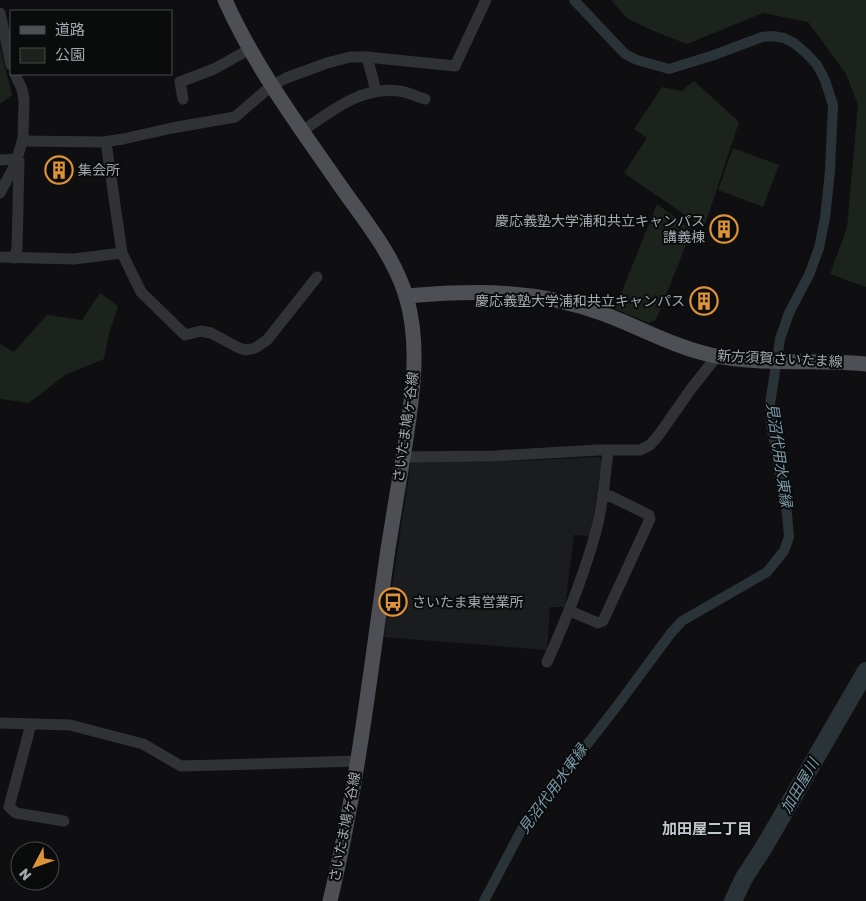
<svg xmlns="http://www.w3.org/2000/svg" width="866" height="901" viewBox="0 0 866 901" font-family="Rubik,'Noto Sans JP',sans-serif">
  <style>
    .built { fill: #1b1c1d }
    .green { fill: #1c231c }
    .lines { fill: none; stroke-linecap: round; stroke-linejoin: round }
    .canal { stroke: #2a3338; stroke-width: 10 }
    .river { stroke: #2a3338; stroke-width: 18 }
    .minor { stroke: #313235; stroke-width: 11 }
    .major { stroke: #4d4f54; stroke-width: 15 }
    .labels { text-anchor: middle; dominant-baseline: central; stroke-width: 4; stroke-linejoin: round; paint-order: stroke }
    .poi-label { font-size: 14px; fill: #a2a8b0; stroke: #0a0b0b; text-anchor: start }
    .street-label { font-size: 14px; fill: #a2a8b0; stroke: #0a0b0b }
    .water-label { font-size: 15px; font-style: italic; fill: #7b99a9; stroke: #0a0b0b }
    .neighbourhood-label { font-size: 15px; font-weight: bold; fill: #c2c6cd; stroke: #0a0b0b }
  </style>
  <rect width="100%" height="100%" fill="#0f0f11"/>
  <polygon class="built" points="599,457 602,462 590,536 574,535 565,607 550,607 547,650 384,637 411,462 494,462"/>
  <g class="green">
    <polygon points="611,0 866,0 866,287 830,274 847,228 858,105 846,74 808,22 763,13 687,44 656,32 628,19"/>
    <polygon points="0,47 12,95 0,104"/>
    <polygon points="694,81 739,122 704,228 624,173 647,138 634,129 662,87 682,91"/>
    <polygon points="733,148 779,165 763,207 718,190"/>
    <polygon points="657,204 692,230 656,320 649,323 615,309"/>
    <polygon points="100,293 118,306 109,334 104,359 65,375 29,403 0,399 0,344 14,352 47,315 82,320"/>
  </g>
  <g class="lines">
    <polyline class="canal" points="484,901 523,827 617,706 671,633 682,621 767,572 784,551 789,537 787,514 771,424 770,404 780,339 789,313 809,275 819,248 825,218 830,171 833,105 825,80 817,65 807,54 794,43 784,38 773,36 762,37 714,55 669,69 637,60 625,54 574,0"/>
    <polyline class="river" points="733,901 744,878 764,847 866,671"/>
    <g class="minor">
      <polyline points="0,13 11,65"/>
      <polyline points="367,57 376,91"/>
      <polyline points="183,99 180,82 214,69 250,49"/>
      <path d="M302,131C332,111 361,86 399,91C408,92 417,97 425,99"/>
      <polyline points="22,141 103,142 123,139 172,128 235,117 271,86 286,78 327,63 350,57 367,57 455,66 486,0"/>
      <polyline points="106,142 122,253 141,292 185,335 201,331 211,333 239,348 246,350 255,348 267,340 317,277"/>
      <polyline points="0,160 17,159"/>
      <polyline points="0,193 15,165 23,139 24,100 22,89 15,74"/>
      <polyline points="0,257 74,259 122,253"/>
      <polyline points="14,258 17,249 19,161"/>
      <polyline points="403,457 495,456 598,450 640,450 650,445 658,436 691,389 717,356"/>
      <polyline points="570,611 598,623 603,621 650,519 649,515 610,496 603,497"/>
      <path d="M547,662C566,620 584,576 596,531C603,505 605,478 608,451"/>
      <polyline points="0,723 70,725 143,744 181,766 358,761"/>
      <polyline points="31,724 9,807 16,813 64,821"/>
    </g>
    <g class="major">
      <path d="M225,0C255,67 298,125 339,184C364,220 393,254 406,296C420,343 413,392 406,439C400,476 394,512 388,549C371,667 358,785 330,901"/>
      <path d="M406,296C477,290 535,289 604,314C639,327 674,347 711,355C762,366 815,359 866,364"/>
    </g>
  </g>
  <defs>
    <g id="building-ring" transform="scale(1.4375)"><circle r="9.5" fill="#0a0b0b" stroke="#df9339" stroke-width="1.5"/><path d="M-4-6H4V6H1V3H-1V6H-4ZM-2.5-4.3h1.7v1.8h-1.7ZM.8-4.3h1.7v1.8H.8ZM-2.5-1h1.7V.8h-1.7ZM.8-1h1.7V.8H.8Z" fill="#df9339"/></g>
    <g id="bus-ring" transform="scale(1.4375)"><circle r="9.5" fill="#0a0b0b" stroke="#df9339" stroke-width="1.5"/><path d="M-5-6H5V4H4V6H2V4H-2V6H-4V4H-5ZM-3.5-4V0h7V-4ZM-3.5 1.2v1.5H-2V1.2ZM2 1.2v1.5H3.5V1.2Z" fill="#df9339"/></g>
  </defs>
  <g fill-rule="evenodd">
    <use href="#building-ring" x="59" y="170"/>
    <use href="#building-ring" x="724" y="229"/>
    <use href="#building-ring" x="704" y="301"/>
    <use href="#bus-ring" x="393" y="602"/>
  </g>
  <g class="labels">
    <g class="poi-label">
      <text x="78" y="170">集会所</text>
      <text x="705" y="221" text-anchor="end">慶応義塾大学浦和共立キャンパス<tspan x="705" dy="16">講義棟</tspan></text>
      <text x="685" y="301" text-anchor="end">慶応義塾大学浦和共立キャンパス</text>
      <text x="412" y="602">さいたま東営業所</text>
    </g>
    <g class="street-label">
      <text transform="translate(780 359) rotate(3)">新方須賀さいたま線</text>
      <text transform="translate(406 427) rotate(-82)">さいたま鳩ヶ谷線</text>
      <text transform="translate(345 827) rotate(-79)">さいたま鳩ヶ谷線</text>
    </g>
    <g class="water-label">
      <text transform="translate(779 455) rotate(82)">見沼代用水東縁</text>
      <text transform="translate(800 786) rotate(-60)">加田屋川</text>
      <text transform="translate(553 789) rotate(-54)">見沼代用水東縁</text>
    </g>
    <g class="neighbourhood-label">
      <text x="707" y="829">加田屋二丁目</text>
    </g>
  </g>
  <rect x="10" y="10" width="162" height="65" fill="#0a0b0b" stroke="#474a4d"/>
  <rect x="20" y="26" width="25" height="8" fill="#4d4f54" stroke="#474a4d"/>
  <text x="55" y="35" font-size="15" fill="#a2a8b0">道路</text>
  <rect x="20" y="48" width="25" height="15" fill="#1c231c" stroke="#474a4d"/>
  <text x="55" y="60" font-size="15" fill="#a2a8b0">公園</text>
  <g transform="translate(35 866) rotate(229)"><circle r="24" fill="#0a0b0b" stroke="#474a4d"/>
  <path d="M0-4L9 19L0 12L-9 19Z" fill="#df9339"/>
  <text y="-8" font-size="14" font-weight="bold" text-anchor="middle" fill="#a2a8b0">N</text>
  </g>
</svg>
